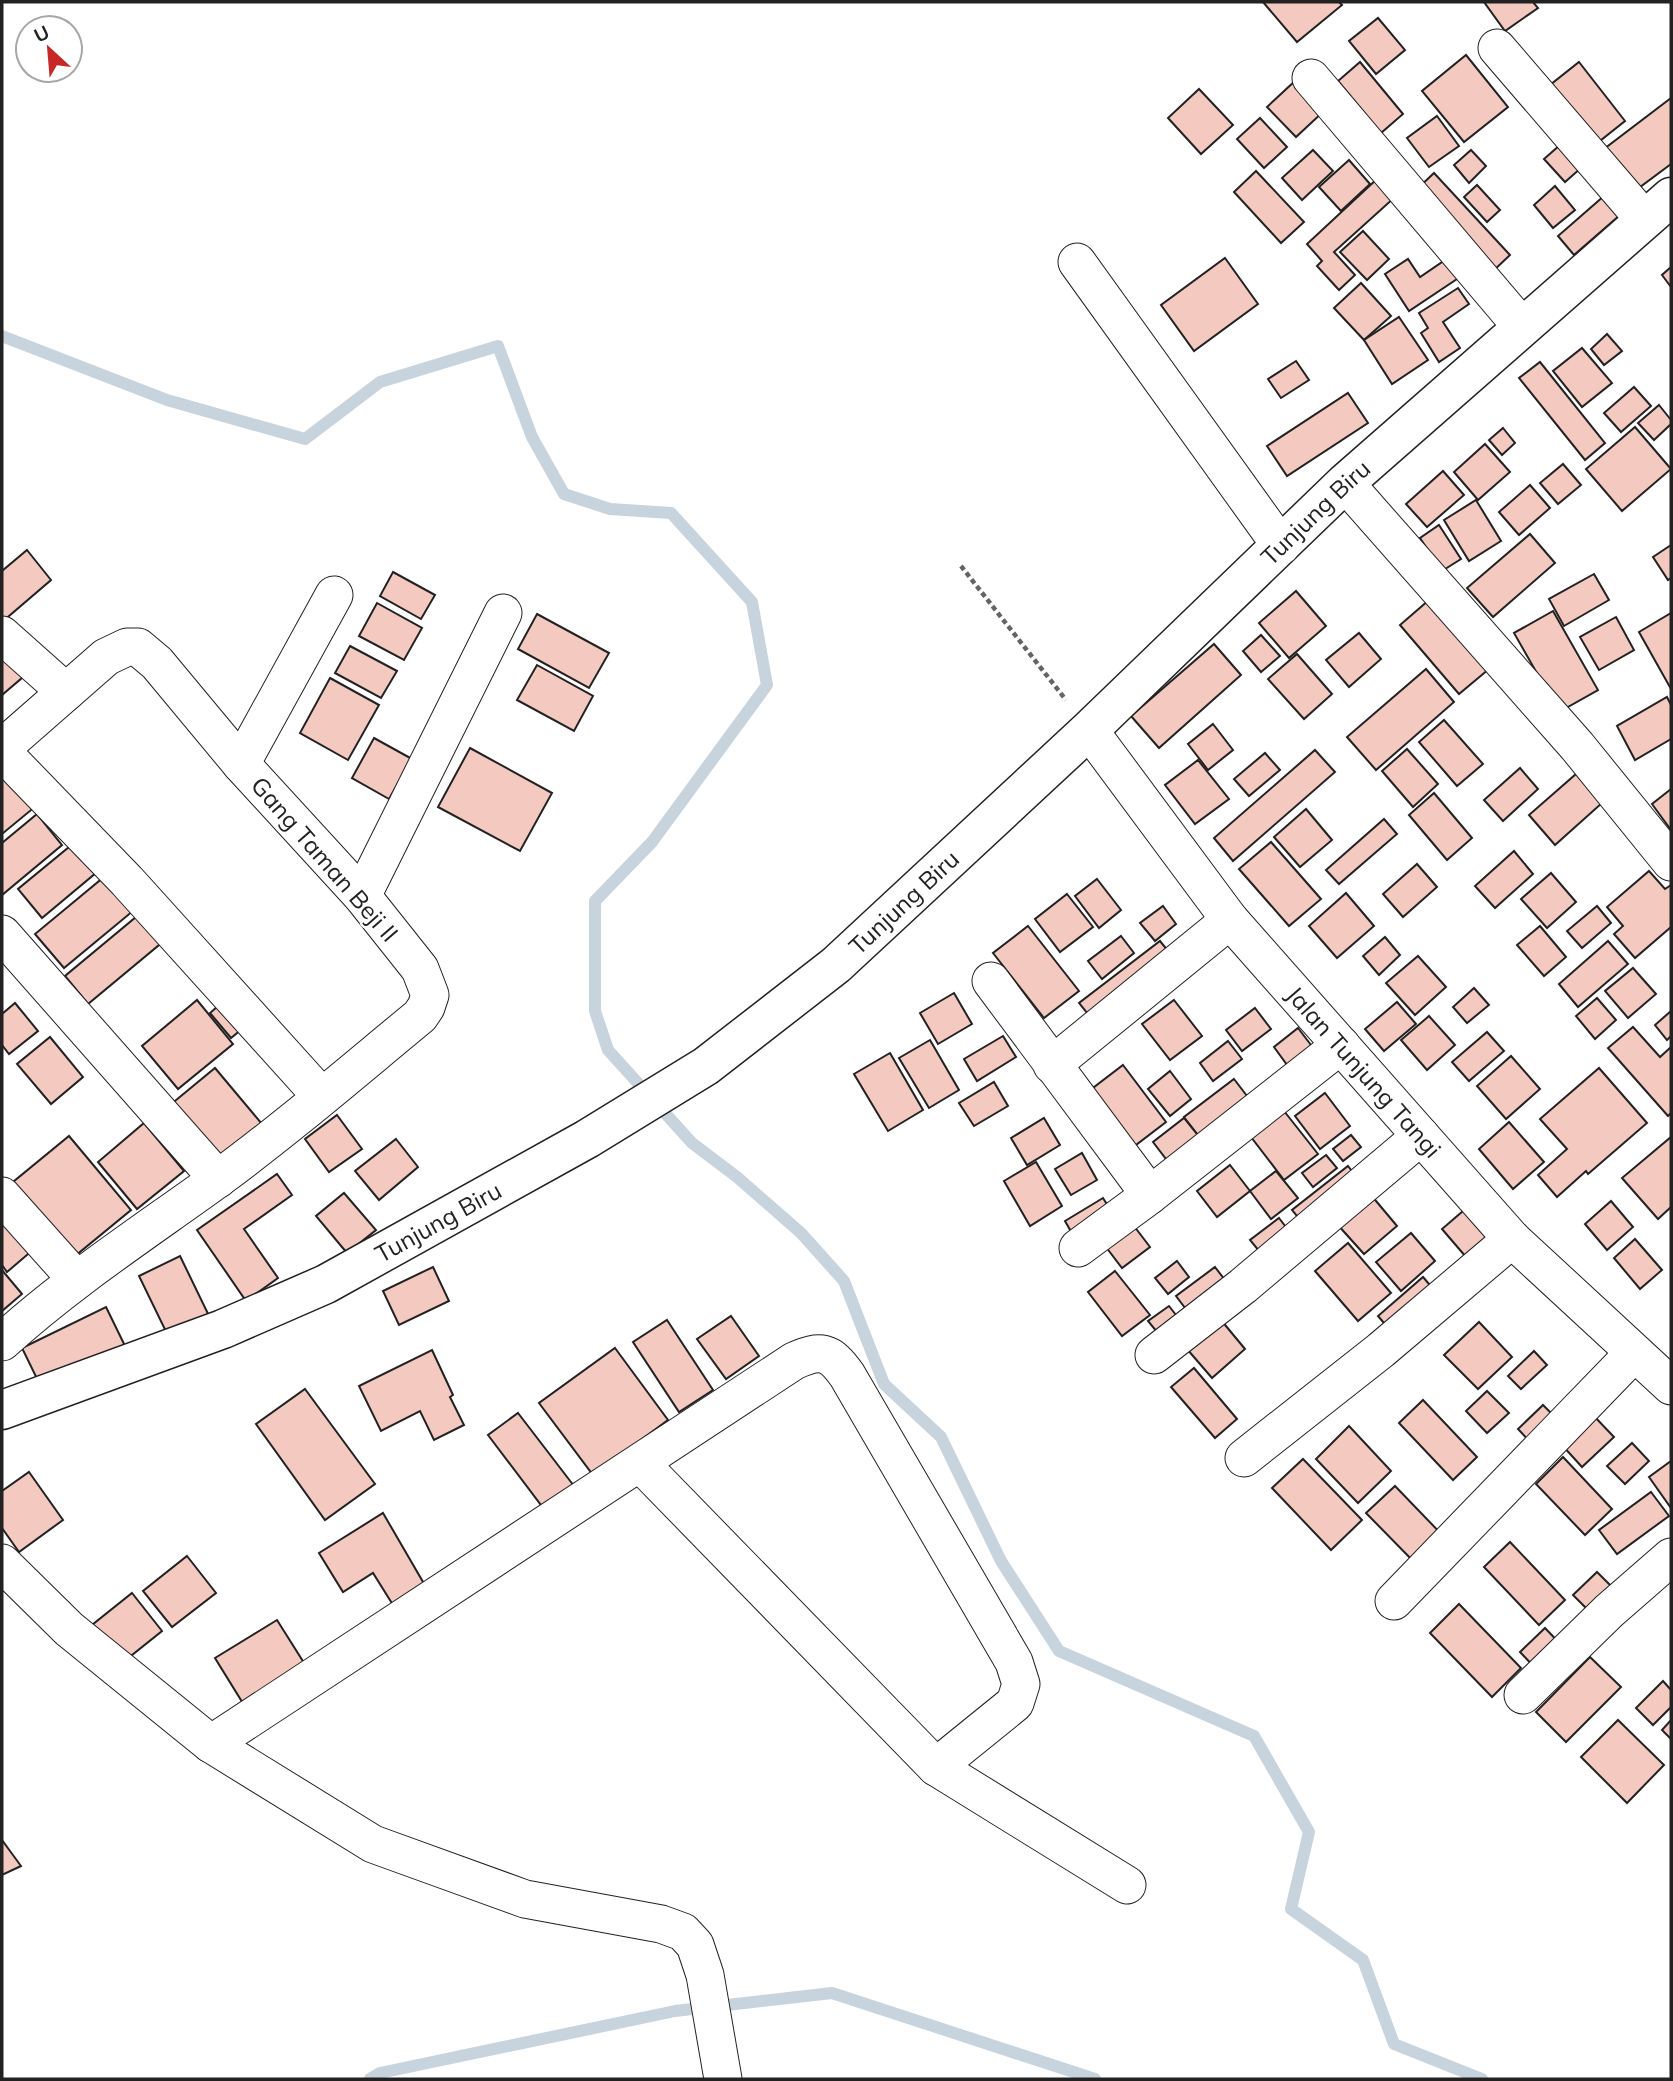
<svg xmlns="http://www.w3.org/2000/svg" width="1673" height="2081" viewBox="0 0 1673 2081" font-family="Mulish,sans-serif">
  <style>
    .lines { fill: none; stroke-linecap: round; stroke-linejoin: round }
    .stream { stroke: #c7d3dd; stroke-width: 12 }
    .building { fill: #f3c9c0; stroke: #222; stroke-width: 2 }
    .minor-casing { stroke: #222; stroke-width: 39 }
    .tertiary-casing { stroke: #222; stroke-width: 41 }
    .path { stroke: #646464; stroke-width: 4.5; stroke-dasharray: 5 3.5; stroke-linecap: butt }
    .minor { stroke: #fff; stroke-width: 37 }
    .tertiary { stroke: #fff; stroke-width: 38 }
    .labels { text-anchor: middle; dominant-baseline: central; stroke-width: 5; stroke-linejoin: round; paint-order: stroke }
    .street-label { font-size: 24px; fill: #222; stroke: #fff }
  </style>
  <rect width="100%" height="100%" fill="#fff"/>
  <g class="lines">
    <g class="stream">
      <polyline points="2,336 167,400 305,439 380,382 498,346 532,437 564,494 610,509 671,513 752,602 767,685 652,842 595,901 595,1011 608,1050 692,1143 737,1177 801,1233 844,1281 884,1384 941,1437 1001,1561 1059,1651 1254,1736 1309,1832 1291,1909 1363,1960 1394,2044 1482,2079"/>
      <polyline points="370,2079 380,2073 675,2011 832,1993 1095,2079"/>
    </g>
  </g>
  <g class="building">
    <polygon points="1263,2 1339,2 1342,5 1297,42"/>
    <polygon points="1484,2 1533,2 1538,8 1505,31"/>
    <polygon points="1378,18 1405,50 1376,74 1349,41"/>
    <polygon points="1466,55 1508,107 1464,142 1422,91"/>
    <polygon points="1360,62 1403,114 1381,133 1338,81"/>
    <polygon points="1579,62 1625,121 1591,148 1545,89"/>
    <polygon points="1296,80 1324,111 1296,137 1267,107"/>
    <polygon points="1199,89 1233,125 1201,154 1168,118"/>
    <polygon points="1671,98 1671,164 1636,190 1604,149"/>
    <polygon points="1437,116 1459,146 1429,167 1407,138"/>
    <polygon points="1260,118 1287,147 1264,168 1237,139"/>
    <polygon points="1560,145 1581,168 1565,182 1544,159"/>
    <polygon points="1313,150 1333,171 1302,200 1282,178"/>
    <polygon points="1471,150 1486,166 1469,183 1454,165"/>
    <polygon points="1349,160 1370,184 1341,211 1319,187"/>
    <polygon points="1256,171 1304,222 1281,243 1234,192"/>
    <polygon points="1434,173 1510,255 1491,273 1415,191"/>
    <polygon points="1378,178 1395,197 1334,252 1355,275 1339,290 1317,266 1322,261 1307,244"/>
    <polygon points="1477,185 1500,210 1487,222 1464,197"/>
    <polygon points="1555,186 1575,210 1553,228 1534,205"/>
    <polygon points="1604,196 1620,215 1574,255 1558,236"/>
    <polygon points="1363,231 1389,259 1367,280 1340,252"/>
    <polygon points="1451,256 1463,275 1409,311 1385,274 1408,259 1420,277"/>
    <polygon points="1225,258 1258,304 1194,351 1161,305"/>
    <polygon points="1671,267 1671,287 1662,275"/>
    <polygon points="1361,283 1391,316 1364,340 1334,308"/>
    <polygon points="1458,288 1469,304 1443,322 1460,348 1439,362 1421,333 1428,328 1419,313"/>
    <polygon points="1399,317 1428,360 1392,384 1364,340"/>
    <polygon points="1607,334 1622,351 1604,365 1591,349"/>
    <polygon points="1582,348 1612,383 1582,407 1553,371"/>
    <polygon points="1296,361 1309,380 1281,398 1268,379"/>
    <polygon points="1540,362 1605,443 1585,460 1519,378"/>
    <polygon points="1634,387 1651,406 1621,432 1604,413"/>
    <polygon points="1348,393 1368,423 1287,476 1267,446"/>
    <polygon points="1659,405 1671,420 1671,424 1654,440 1638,423"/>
    <polygon points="1635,427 1671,469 1622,511 1586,469"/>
    <polygon points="1503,428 1515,443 1502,455 1489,440"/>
    <polygon points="1485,444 1510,472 1478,500 1454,472"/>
    <polygon points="1563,464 1581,485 1558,504 1540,483"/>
    <polygon points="1443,471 1464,495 1427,527 1406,504"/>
    <polygon points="1530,485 1550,508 1519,535 1499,512"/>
    <polygon points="1476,500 1501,541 1469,561 1444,520"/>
    <polygon points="1439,525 1461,559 1442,571 1420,538"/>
    <polygon points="1530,534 1555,563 1493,617 1467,588"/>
    <polygon points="1671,545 1671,578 1668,580 1653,557"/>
    <polygon points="27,550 51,580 2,622 2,571"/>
    <polygon points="393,572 435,595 421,619 380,596"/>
    <polygon points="1594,574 1609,600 1564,626 1549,599"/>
    <polygon points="1296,591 1326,626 1289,658 1259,623"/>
    <polygon points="1429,600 1489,669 1459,694 1400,625"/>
    <polygon points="377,603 422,628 404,660 359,636"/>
    <polygon points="1553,611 1598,690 1559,712 1514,633"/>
    <polygon points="1671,613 1671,689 1639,632"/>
    <polygon points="537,614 609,653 589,688 518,649"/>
    <polygon points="1616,617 1634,650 1599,670 1580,637"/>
    <polygon points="1359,633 1381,659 1349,687 1326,660"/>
    <polygon points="1261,635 1280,656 1261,672 1243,651"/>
    <polygon points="1214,644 1241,675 1159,748 1131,716"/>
    <polygon points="350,646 397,671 381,698 335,673"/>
    <polygon points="2,651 23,677 2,695"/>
    <polygon points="1297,654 1332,694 1304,719 1268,679"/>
    <polygon points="537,665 593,696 574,731 517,700"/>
    <polygon points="1426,669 1454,702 1376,770 1347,737"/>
    <polygon points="330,678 379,705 348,760 300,733"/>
    <polygon points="1667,697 1671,705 1671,739 1635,760 1617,726"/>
    <polygon points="1444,720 1483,764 1457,786 1419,742"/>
    <polygon points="1213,724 1233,750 1208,770 1188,744"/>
    <polygon points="374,738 412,759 389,799 352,778"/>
    <polygon points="470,748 552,793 520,851 438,807"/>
    <polygon points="1407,749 1438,784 1413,807 1382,771"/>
    <polygon points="1315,750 1335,772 1233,861 1214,838"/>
    <polygon points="1265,753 1280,770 1249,796 1234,779"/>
    <polygon points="1198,760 1229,799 1195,824 1165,785"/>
    <polygon points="2,767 36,806 2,834"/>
    <polygon points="1520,768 1538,789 1503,821 1484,800"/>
    <polygon points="1576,774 1602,803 1555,845 1529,815"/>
    <polygon points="1671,789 1671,830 1652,804"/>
    <polygon points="1434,793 1472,838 1447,860 1409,815"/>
    <polygon points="1306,809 1332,840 1300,867 1274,837"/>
    <polygon points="37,814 62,845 2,895 2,843"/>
    <polygon points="1384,819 1397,834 1339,884 1326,870"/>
    <polygon points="80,838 103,867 42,918 18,889"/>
    <polygon points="1271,842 1321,899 1289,926 1239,869"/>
    <polygon points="1514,851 1533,874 1495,908 1475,886"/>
    <polygon points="1417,864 1437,887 1403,917 1383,894"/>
    <polygon points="1649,871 1665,889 1671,885 1671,927 1635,958 1614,934 1623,926 1607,907"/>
    <polygon points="110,872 139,906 64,968 35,934"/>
    <polygon points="1551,873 1576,902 1547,928 1521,899"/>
    <polygon points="1097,879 1121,910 1099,928 1075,896"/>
    <polygon points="1346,893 1374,926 1337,958 1309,926"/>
    <polygon points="1067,894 1093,927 1060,952 1035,919"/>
    <polygon points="1163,906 1176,924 1155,941 1140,923"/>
    <polygon points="1597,906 1611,923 1582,948 1567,931"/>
    <polygon points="142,912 165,940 88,1004 65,976"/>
    <polygon points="1028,926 1079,991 1044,1018 993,953"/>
    <polygon points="1540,926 1566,957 1544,976 1517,945"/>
    <polygon points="1121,936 1134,953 1102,979 1088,961"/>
    <polygon points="1385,937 1400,955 1379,975 1363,956"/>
    <polygon points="1160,941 1177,962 1096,1024 1079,1003"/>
    <polygon points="1608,941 1628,964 1578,1007 1559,984"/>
    <polygon points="1418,956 1446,987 1415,1015 1386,983"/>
    <polygon points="1633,968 1656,994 1628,1018 1605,991"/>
    <polygon points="1474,988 1489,1005 1467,1023 1453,1007"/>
    <polygon points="954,993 972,1024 938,1044 920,1013"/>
    <polygon points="1597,998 1616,1020 1595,1039 1576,1016"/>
    <polygon points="226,999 248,1024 231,1038 210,1013"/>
    <polygon points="197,1000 233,1044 178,1089 142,1046"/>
    <polygon points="1174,1000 1202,1036 1170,1060 1142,1024"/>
    <polygon points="1397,1002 1416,1024 1384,1051 1365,1029"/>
    <polygon points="15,1003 38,1031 9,1054 2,1045 2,1014"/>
    <polygon points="1255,1008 1271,1029 1242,1051 1226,1030"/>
    <polygon points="1671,1011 1671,1036 1667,1040 1655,1025"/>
    <polygon points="1429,1016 1455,1045 1427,1070 1401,1040"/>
    <polygon points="1633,1027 1660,1057 1671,1047 1671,1113 1668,1116 1608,1048"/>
    <polygon points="1298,1028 1314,1049 1290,1069 1274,1047"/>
    <polygon points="1487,1032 1504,1051 1469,1081 1452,1062"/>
    <polygon points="1003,1036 1016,1057 977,1081 964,1059"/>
    <polygon points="50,1037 83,1077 51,1104 17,1064"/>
    <polygon points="930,1040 959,1090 929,1108 899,1058"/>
    <polygon points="1228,1041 1242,1059 1213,1081 1200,1063"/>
    <polygon points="890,1053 923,1110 888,1131 854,1074"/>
    <polygon points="1511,1056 1540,1089 1506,1119 1477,1086"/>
    <polygon points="1123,1065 1166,1122 1132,1148 1089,1091"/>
    <polygon points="215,1068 267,1130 223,1167 170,1105"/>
    <polygon points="1599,1068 1647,1123 1588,1174 1586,1171 1557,1197 1538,1175 1567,1149 1540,1119"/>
    <polygon points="1170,1071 1191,1099 1170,1116 1148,1089"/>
    <polygon points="1234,1079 1257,1109 1208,1148 1184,1117"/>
    <polygon points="994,1082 1008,1106 974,1126 959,1103"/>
    <polygon points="1325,1093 1350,1126 1320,1149 1295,1116"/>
    <polygon points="1284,1111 1318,1154 1284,1180 1251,1137"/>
    <polygon points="337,1115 362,1149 329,1172 305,1139"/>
    <polygon points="1044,1118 1060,1145 1027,1165 1011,1138"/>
    <polygon points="1184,1118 1208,1148 1176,1172 1153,1142"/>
    <polygon points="1509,1122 1544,1162 1513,1189 1479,1149"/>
    <polygon points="144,1123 184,1171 137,1209 98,1162"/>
    <polygon points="1351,1135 1361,1147 1343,1161 1333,1149"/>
    <polygon points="69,1136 131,1210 75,1256 13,1182"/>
    <polygon points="1671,1137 1671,1207 1658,1219 1622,1178"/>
    <polygon points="396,1139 418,1167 379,1200 355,1171"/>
    <polygon points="1082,1153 1097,1180 1071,1195 1055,1169"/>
    <polygon points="1326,1155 1337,1168 1313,1187 1302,1173"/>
    <polygon points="1036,1162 1062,1206 1030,1226 1004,1181"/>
    <polygon points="1230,1165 1250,1191 1217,1217 1197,1191"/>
    <polygon points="1348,1166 1362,1184 1306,1227 1292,1210"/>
    <polygon points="1276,1171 1298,1198 1271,1219 1250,1191"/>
    <polygon points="277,1174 292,1195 244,1229 278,1278 246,1301 197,1230"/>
    <polygon points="344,1193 376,1230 347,1253 316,1216"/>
    <polygon points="1371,1195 1397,1226 1364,1254 1337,1224"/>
    <polygon points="1103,1198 1116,1219 1077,1242 1065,1221"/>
    <polygon points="1611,1201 1633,1227 1607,1250 1585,1224"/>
    <polygon points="1470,1205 1494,1233 1466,1257 1442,1229"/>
    <polygon points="2,1212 34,1249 7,1272 2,1265"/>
    <polygon points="1279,1218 1292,1235 1264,1257 1250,1240"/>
    <polygon points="1134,1226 1150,1247 1122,1268 1106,1247"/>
    <polygon points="1411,1233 1435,1261 1401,1291 1376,1262"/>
    <polygon points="1635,1239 1662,1270 1640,1289 1614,1258"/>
    <polygon points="1348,1243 1391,1293 1358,1321 1315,1271"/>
    <polygon points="180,1256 213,1324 172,1344 139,1276"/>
    <polygon points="1177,1261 1189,1277 1168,1294 1155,1278"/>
    <polygon points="433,1267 449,1301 399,1325 383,1291"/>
    <polygon points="1215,1267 1231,1288 1192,1317 1176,1296"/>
    <polygon points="2,1270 22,1294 2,1311"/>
    <polygon points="1115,1271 1150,1315 1122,1336 1088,1292"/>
    <polygon points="1423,1277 1441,1298 1395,1336 1378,1316"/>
    <polygon points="1169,1306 1186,1328 1166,1343 1148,1321"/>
    <polygon points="106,1307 127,1350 43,1391 22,1348"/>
    <polygon points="731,1316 759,1356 726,1379 697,1339"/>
    <polygon points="667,1320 713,1390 679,1412 633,1342"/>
    <polygon points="1221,1320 1245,1349 1212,1378 1187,1349"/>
    <polygon points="1479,1322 1512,1357 1478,1389 1444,1355"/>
    <polygon points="615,1348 668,1420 593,1475 539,1403"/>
    <polygon points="432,1350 453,1395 450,1397 464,1425 434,1440 420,1411 381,1431 359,1386"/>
    <polygon points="1534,1351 1547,1365 1521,1389 1508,1376"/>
    <polygon points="1194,1368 1237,1419 1215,1438 1171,1387"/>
    <polygon points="305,1389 375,1484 325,1520 256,1424"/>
    <polygon points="1487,1391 1509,1413 1487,1433 1466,1411"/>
    <polygon points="1423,1400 1477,1457 1453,1480 1399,1423"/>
    <polygon points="1543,1405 1559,1421 1533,1445 1518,1429"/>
    <polygon points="518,1413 574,1486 544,1509 488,1435"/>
    <polygon points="1592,1414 1614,1437 1582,1467 1561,1444"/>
    <polygon points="1349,1426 1391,1471 1358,1503 1316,1459"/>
    <polygon points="1632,1443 1649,1461 1625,1484 1607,1466"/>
    <polygon points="1563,1457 1612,1509 1585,1535 1536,1484"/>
    <polygon points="1303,1459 1362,1520 1331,1550 1272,1488"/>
    <polygon points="1671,1461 1671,1508 1649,1477"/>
    <polygon points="29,1472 63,1520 19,1552 2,1528 2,1491"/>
    <polygon points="1395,1486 1448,1541 1420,1568 1366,1513"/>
    <polygon points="1651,1492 1669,1516 1617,1554 1599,1530"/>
    <polygon points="383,1513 430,1594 398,1613 373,1573 343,1592 319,1553"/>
    <polygon points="1510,1542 1565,1600 1539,1625 1484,1567"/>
    <polygon points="187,1556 216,1593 172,1627 143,1591"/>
    <polygon points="1597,1572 1618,1593 1594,1616 1573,1595"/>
    <polygon points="132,1593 162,1631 122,1663 92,1625"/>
    <polygon points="1459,1604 1521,1668 1492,1697 1430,1633"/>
    <polygon points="277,1620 311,1674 249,1713 215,1658"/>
    <polygon points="1545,1628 1566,1650 1541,1674 1520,1652"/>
    <polygon points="1590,1657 1621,1687 1566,1742 1536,1712"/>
    <polygon points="1663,1681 1671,1690 1671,1707 1653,1725 1636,1708"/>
    <polygon points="1618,1720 1664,1765 1627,1803 1581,1757"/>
    <polygon points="1671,1720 1671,1739 1662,1730"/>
    <polygon points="2,1840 21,1866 2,1875"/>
  </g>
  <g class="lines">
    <g class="minor-casing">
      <g id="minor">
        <polyline points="1497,48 1644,219"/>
        <polyline points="1311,78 1522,327"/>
        <polyline points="1077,262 1281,546"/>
        <polyline points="1345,483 1577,746 1671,862"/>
        <polyline points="2,635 66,692"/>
        <path id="s1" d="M1089,730L1230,920L1512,1239L1671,1386"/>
        <polyline points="241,764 334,595"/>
        <polyline points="362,896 503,613"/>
        <polyline points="2,934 218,1179"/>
        <polyline points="991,981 1150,1195"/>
        <polyline points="1052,1065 1230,920"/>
        <polyline points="2,1196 77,1280"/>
        <polyline points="1078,1248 1150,1195 1341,1045"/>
        <path d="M2,1342C68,1282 143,1233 215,1181C286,1129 352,1072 420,1016L426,1007L430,995L420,969L362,896L241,764L157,663L138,647H127L106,657L10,741L7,747L10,760L127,881L322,1097"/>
        <polyline points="1154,1355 1243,1286 1421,1136"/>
        <polyline points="1244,1458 1381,1350 1512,1239"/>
        <polyline points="640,1463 936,1767 1127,1885"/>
        <polyline points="2,1563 69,1629 211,1744 373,1844 525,1899 661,1924 683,1932 695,1945 705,1975 723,2079"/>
        <polyline points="1394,1601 1634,1353"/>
        <polyline points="1523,1695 1609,1611 1671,1557"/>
        <path d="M211,1744L794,1361C821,1349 830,1351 847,1375L1014,1662L1021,1684L1015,1703L936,1767"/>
      </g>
    </g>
    <g class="tertiary-casing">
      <g id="tertiary">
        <path id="s2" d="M2,1410L223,1329L326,1284L587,1139L706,1066L836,965L1089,730L1345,483L1671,197"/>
      </g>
    </g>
    <polyline class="path" points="961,566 1066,700"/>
    <use href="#minor" class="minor"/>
    <use href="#tertiary" class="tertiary"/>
  </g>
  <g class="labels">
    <g class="street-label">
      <text stroke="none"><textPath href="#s2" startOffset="1610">Tunjung Biru</textPath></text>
      <text transform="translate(325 859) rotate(49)">Gang Taman Beji II</text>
      <text stroke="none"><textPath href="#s2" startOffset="1043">Tunjung Biru</textPath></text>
      <text stroke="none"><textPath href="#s1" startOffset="439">Jalan Tunjung Tangi</textPath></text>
      <text stroke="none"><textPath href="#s2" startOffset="476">Tunjung Biru</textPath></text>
    </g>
  </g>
  <rect width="1673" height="2081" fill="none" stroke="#222222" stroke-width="7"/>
  <g transform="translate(49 49) rotate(334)"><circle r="33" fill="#ffffff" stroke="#a7a7a7" stroke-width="2"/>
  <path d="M0-5L12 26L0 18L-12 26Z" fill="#c62828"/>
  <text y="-10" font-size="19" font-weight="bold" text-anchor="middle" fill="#222222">U</text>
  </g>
</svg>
